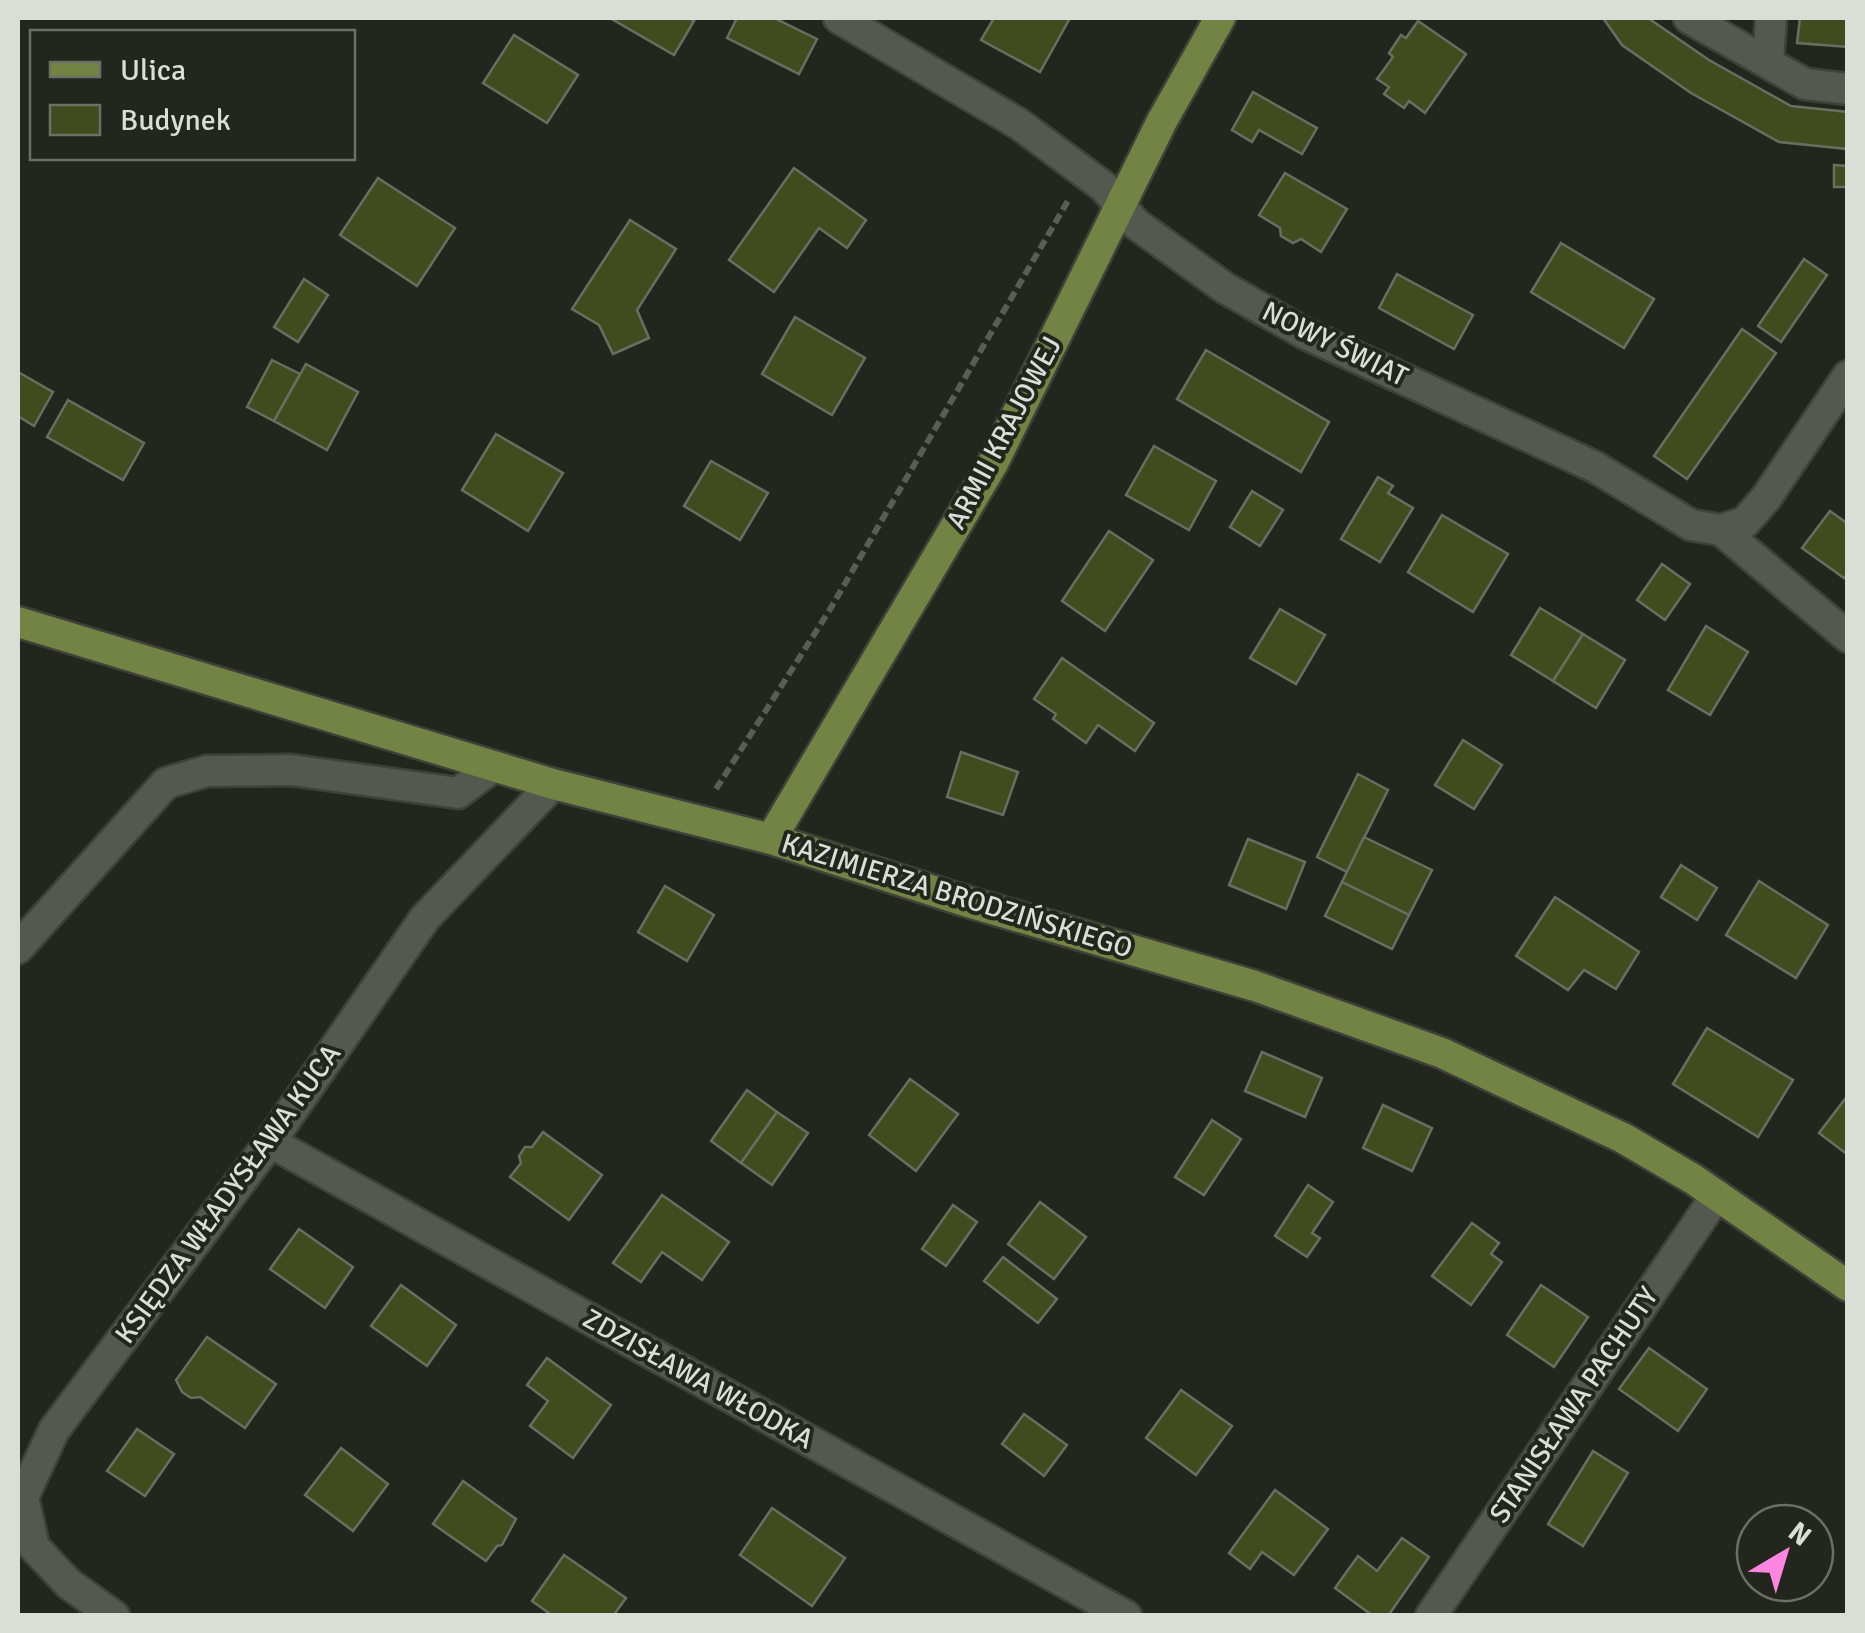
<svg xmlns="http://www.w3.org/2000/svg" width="1865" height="1633" viewBox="0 0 1865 1633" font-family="Signika,sans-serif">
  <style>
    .building { fill: #404c1e; stroke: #696d62; stroke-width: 2.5 }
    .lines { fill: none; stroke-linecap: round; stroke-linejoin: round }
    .minor-casing { stroke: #3e4039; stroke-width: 35 }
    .major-casing { stroke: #3e4039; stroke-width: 35 }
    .path { stroke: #5a5d55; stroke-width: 6; stroke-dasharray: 10 5; stroke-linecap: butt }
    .minor { stroke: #55584e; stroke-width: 30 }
    .major { stroke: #738343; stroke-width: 30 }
    .labels { text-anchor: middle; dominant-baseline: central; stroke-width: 8; stroke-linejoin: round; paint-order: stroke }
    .street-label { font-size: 28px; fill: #dbddd7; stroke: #23261d }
  </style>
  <rect width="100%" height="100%" fill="#23261d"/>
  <g class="building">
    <polygon points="610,18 688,18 694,21 674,55"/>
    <polygon points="737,18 774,18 817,39 799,74 727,38"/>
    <polygon points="994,18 1070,18 1040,72 981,40"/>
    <polygon points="1603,18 1648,18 1709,60 1791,106 1848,112 1848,149 1779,142 1691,93 1622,45"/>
    <polygon points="1800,18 1848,18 1848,47 1797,43"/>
    <polygon points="1418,21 1466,54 1425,113 1409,101 1404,108 1384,94 1389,87 1377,79 1393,57 1389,53 1401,35 1406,38"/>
    <polygon points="514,35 578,75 547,123 483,83"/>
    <polygon points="1253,92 1317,128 1302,154 1259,130 1252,142 1232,130"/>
    <polygon points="1834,165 1848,166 1848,187 1834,187"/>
    <polygon points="794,168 866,220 847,248 819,228 774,292 729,260"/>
    <polygon points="1285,173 1347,209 1321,252 1301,239 1293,243 1281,236 1280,228 1259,215"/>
    <polygon points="378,178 455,228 417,286 340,235"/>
    <polygon points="630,220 676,249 637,310 649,338 613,354 599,325 572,309"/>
    <polygon points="1561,243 1654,299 1624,348 1531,292"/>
    <polygon points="1804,259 1827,275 1781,342 1758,326"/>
    <polygon points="1397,274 1473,315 1454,349 1379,308"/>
    <polygon points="304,279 328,295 298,342 274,327"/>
    <polygon points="795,317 865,358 832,415 762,374"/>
    <polygon points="1742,329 1776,353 1687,479 1654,456"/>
    <polygon points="1206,350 1329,422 1301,472 1177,399"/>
    <polygon points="272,360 300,374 274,421 247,407"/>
    <polygon points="306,364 358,392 327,450 274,421"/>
    <polygon points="18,372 53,392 34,426 18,416"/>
    <polygon points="68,400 144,443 123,480 47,437"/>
    <polygon points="496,434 563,473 528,531 462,490"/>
    <polygon points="1154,446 1216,481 1189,530 1126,495"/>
    <polygon points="711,461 768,493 740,540 684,506"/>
    <polygon points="1378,477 1393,486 1388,493 1413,508 1380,562 1341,539"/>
    <polygon points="1252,491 1283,510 1260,546 1230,527"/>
    <polygon points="1830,511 1848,524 1848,574 1844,578 1802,548"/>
    <polygon points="1442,515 1508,554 1473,612 1408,572"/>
    <polygon points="1109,531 1153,560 1105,631 1062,601"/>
    <polygon points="1662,564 1690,584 1665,620 1637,600"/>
    <polygon points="1540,608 1583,634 1553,681 1511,655"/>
    <polygon points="1280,609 1325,635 1296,684 1250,658"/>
    <polygon points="1706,626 1748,652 1710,715 1668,690"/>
    <polygon points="1583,634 1625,660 1596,708 1553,681"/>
    <polygon points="1062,658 1154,723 1135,751 1098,725 1086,743 1053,719 1056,714 1034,699"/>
    <polygon points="1463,740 1502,765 1474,809 1435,785"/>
    <polygon points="961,752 1018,772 1003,815 947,797"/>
    <polygon points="1358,774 1388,790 1347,872 1317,857"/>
    <polygon points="1364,837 1432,870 1409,915 1342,882"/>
    <polygon points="1248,839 1305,862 1286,909 1229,885"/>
    <polygon points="1681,865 1717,888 1697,920 1661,897"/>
    <polygon points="1759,881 1828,925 1796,978 1726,935"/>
    <polygon points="1342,882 1409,915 1392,949 1325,916"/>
    <polygon points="665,886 714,915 687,961 638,932"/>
    <polygon points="1555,897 1639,952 1616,989 1584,970 1568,990 1516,956"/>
    <polygon points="1707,1028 1793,1080 1758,1137 1673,1084"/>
    <polygon points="1262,1052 1322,1078 1305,1117 1245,1091"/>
    <polygon points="910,1079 958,1114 916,1171 869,1135"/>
    <polygon points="747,1090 777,1112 741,1163 711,1141"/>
    <polygon points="1845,1099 1848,1101 1848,1155 1819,1133"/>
    <polygon points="1383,1105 1432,1128 1412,1171 1363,1148"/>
    <polygon points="777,1112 808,1133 772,1185 741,1163"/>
    <polygon points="1212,1120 1241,1139 1204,1195 1175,1177"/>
    <polygon points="543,1132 602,1175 569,1220 510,1177 521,1163 519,1156 525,1147 532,1147"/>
    <polygon points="1308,1185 1333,1202 1312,1233 1320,1238 1307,1257 1275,1236"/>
    <polygon points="662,1195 729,1242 702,1280 662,1252 641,1282 613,1263"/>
    <polygon points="1040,1202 1086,1237 1054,1279 1008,1244"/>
    <polygon points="953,1205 977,1222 946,1266 922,1249"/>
    <polygon points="1472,1223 1499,1243 1491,1254 1502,1262 1471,1305 1432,1276"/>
    <polygon points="299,1229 353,1267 325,1308 270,1269"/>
    <polygon points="1003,1257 1057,1299 1038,1323 984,1281"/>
    <polygon points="401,1285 456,1325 427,1366 371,1326"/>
    <polygon points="1541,1285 1588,1317 1554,1367 1507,1335"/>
    <polygon points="207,1337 276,1384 245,1428 200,1397 191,1398 182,1392 176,1380"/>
    <polygon points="1649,1348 1707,1389 1678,1431 1619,1389"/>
    <polygon points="547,1358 611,1405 573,1458 530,1426 548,1401 527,1385"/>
    <polygon points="1181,1390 1232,1426 1196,1475 1146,1438"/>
    <polygon points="1024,1414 1067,1445 1044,1476 1002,1444"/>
    <polygon points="137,1429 174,1454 145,1496 107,1471"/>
    <polygon points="341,1448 388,1484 353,1531 305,1495"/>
    <polygon points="1593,1451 1628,1473 1583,1546 1548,1524"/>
    <polygon points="463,1481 516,1519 502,1545 497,1546 486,1561 433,1524"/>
    <polygon points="1275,1490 1328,1529 1294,1575 1262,1552 1250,1569 1229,1553"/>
    <polygon points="772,1508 845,1558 812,1606 740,1555"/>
    <polygon points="1402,1538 1429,1557 1388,1616 1373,1616 1335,1588 1358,1556 1377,1571"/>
    <polygon points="564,1555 626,1598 613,1616 553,1616 532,1601"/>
  </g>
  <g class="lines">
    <g class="minor-casing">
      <g id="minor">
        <polyline points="839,18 1019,124 1104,187 1136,224 1225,288 1304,333 1595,467 1691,525 1721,530 1848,637"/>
        <polyline points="1689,18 1805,84 1848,89"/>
        <polyline points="1768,62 1771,18"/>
        <polyline points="1721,530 1745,522 1766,498 1848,376"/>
        <polyline points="18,948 166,783 207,771 291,770 458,793 494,766"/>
        <polyline points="270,1142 1126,1616"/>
        <polyline points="114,1616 69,1584 34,1547 23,1497 54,1430 270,1142 425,918 553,784"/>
        <polyline points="1431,1616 1717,1195"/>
      </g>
    </g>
    <g class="major-casing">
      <g id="major">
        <polyline points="18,622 553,784 771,839 965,901 1255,986 1442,1053 1623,1138 1693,1179 1848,1286"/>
        <polyline points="771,839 993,463 1162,121 1220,18"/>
      </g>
    </g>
    <polyline class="path" points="716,789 829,611 1069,199"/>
    <use href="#minor" class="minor"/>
    <use href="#major" class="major"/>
  </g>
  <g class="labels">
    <g class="street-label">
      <text transform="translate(1335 344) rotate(26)">NOWY ŚWIAT</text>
      <text transform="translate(1004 433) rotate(-62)">ARMII KRAJOWEJ</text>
      <text transform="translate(957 896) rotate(17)">KAZIMIERZA BRODZIŃSKIEGO</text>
      <text transform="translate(228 1194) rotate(-54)">KSIĘDZA WŁADYSŁAWA KUCA</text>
      <text transform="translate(698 1379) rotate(29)">ZDZISŁAWA WŁODKA</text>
      <text transform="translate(1574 1405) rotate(-56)">STANISŁAWA PACHUTY</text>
    </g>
  </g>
  <rect width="1865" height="1633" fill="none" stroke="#dbddd7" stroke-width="40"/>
  <rect x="30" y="30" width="325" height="130" fill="#23261d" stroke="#6d6f67" stroke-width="2.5"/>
  <rect x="50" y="62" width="50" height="15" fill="#738343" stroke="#6d6f67" stroke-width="2.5"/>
  <text x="120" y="80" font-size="30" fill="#dbddd7">Ulica</text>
  <rect x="50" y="105" width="50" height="30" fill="#404c1e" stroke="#6d6f67" stroke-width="2.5"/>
  <text x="120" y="130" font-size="30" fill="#dbddd7">Budynek</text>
  <g transform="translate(1785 1553) rotate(38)"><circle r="48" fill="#23261d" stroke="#6d6f67" stroke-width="2.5"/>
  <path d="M0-8L18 38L0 25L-18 38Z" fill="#fe86e1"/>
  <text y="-15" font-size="28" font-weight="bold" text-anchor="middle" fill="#dbddd7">N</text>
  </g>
</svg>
